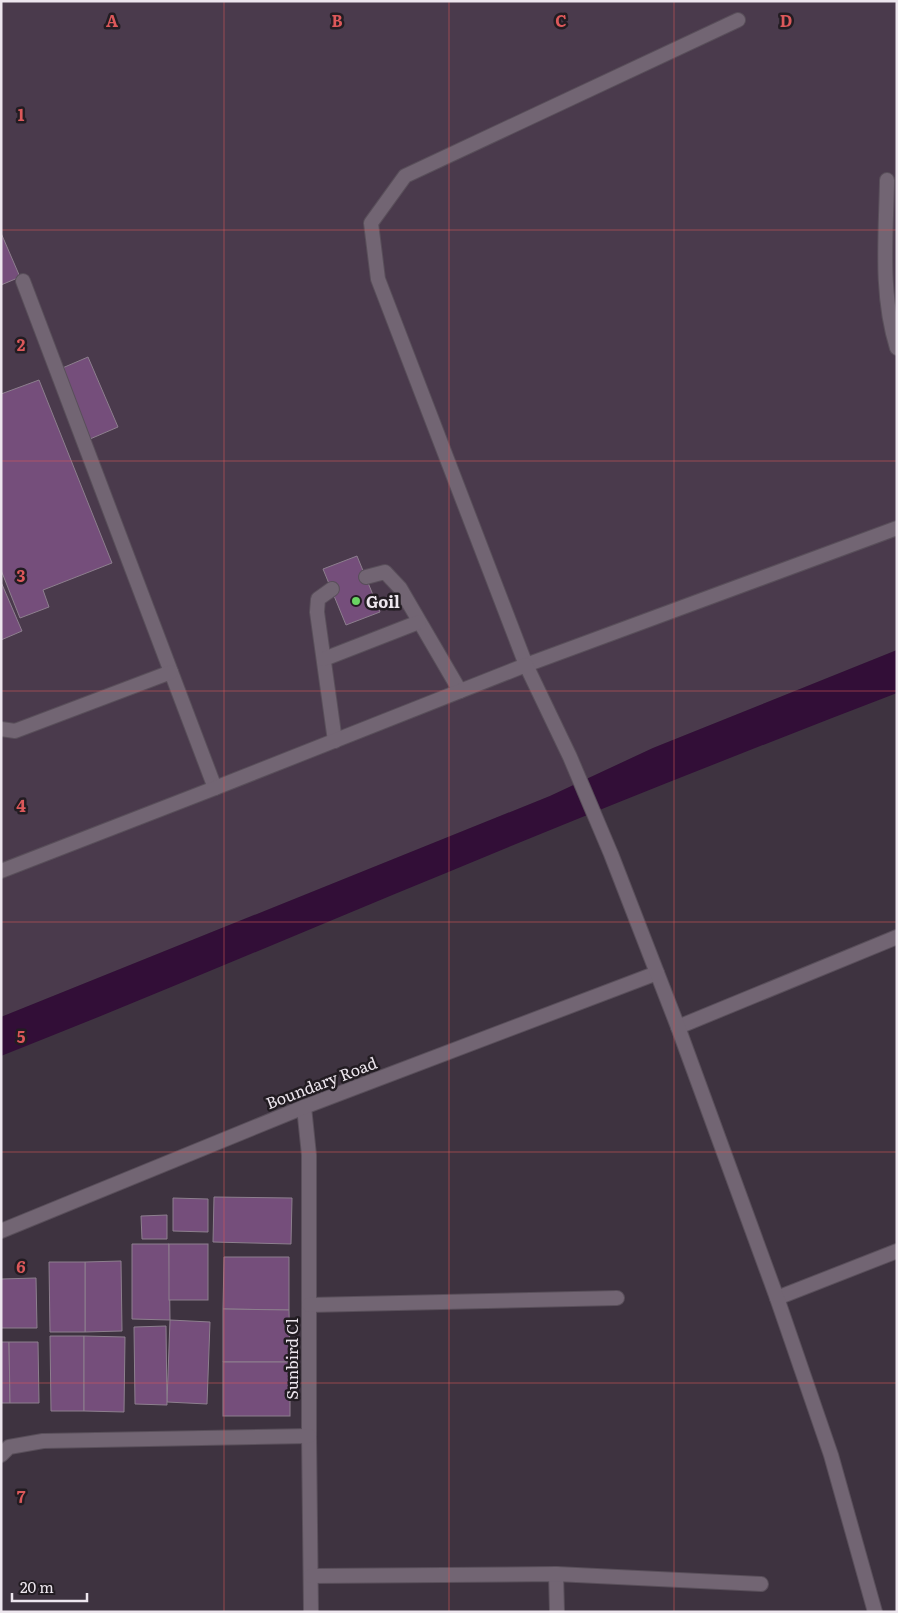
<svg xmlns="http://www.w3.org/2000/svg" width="898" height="1613" viewBox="0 0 898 1613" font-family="Literata,serif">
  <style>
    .built { fill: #4a3a4c }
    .water { fill: #320e37 }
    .building { fill: #754e7b; stroke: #8d7f8e }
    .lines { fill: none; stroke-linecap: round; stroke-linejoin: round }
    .service-casing { stroke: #594f5a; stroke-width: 16 }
    .minor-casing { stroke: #594f5a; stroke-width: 16 }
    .tertiary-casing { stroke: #594f5a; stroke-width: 16 }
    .service { stroke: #726573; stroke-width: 14 }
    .minor { stroke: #726573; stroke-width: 14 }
    .tertiary { stroke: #726573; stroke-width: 14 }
    .grid { fill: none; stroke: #dc585a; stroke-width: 1; stroke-opacity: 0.55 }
    .poi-dot { fill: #6ad363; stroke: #221c22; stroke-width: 2 }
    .labels { text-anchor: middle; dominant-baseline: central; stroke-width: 5; stroke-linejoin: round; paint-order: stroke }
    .poi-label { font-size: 16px; font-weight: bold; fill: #ede6ee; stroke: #221c22; text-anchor: start }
    .street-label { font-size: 16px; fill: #ede6ee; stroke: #221c22 }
    .grid-label { font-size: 16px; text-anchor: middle; font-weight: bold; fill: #dc585a; stroke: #221c22; stroke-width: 5; stroke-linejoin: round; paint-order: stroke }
  </style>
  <rect width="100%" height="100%" fill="#3e3340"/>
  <polygon class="built" points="1,1 897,1 897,650 653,748 550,796 1,1017"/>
  <path class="water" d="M897,650V693C746,751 595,811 446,873C297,934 151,997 1,1056V1017L550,796L653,748Z"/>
  <g class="building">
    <polygon points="1,233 20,277 1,285"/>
    <polygon points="88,357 118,427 90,439 60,369"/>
    <polygon points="39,380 112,563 43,590 49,607 20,618 1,570 1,394"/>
    <polygon points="357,556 380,612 346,625 323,569"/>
    <polygon points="1,582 22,631 1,640"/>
    <polygon points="214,1197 292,1198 291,1244 213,1242"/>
    <polygon points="173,1198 208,1199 208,1232 173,1231"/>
    <polygon points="167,1215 167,1239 142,1239 141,1216"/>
    <polygon points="132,1244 169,1244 170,1320 132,1319"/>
    <rect x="169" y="1244" width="39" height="56"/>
    <polygon points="224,1257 289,1257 289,1310 223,1309"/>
    <polygon points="121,1261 122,1331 85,1332 85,1262"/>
    <polygon points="49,1262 85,1262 85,1332 50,1332"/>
    <polygon points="36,1278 37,1328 1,1328 1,1279"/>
    <polygon points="223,1309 289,1310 290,1362 223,1362"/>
    <polygon points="170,1320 210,1322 207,1404 167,1402"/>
    <polygon points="166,1326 167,1405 135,1404 134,1327"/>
    <polygon points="50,1336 84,1336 84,1411 51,1411"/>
    <polygon points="84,1336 125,1337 124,1412 84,1411"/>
    <polygon points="1,1342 9,1342 10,1403 1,1403"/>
    <polygon points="9,1342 38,1342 39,1403 10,1403"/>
    <rect x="223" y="1362" width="67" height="54"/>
  </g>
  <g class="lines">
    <g class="service-casing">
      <g id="service">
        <path d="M887,180C886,236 880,294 897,348"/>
        <polyline points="23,281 215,788"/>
        <polyline points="366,577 385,572 400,588 460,691"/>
        <polyline points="332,589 318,599 317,612 335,741"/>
        <polyline points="324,659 419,622"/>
        <polyline points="526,665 378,279 371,223 405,176 738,20"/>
        <polyline points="1,729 15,731 171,672"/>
      </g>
    </g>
    <g class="minor-casing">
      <g id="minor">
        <polyline points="526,665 897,528"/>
        <polyline points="678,1027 897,937"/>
        <polyline points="304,1107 309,1155 309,1436 311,1612"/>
        <polyline points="1,1231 304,1107 657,973"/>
        <polyline points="777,1298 897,1251"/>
        <polyline points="309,1305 617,1298"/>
        <polyline points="1,1455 9,1447 43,1441 309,1436"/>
        <polyline points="556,1574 557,1612"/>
        <polyline points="311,1576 556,1574 761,1584"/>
      </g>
    </g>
    <g class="tertiary-casing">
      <polyline id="tertiary" points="1,871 215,788 526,665 570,757 611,854 678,1027 777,1298 831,1455 875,1612"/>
    </g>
    <use href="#service" class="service"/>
    <use href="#minor" class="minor"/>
    <use href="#tertiary" class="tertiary"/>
  </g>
  <path class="grid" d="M224,1V1612M449,1V1612M674,1V1612M1,230H897M1,461H897M1,691H897M1,922H897M1,1152H897M1,1383H897"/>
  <circle class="poi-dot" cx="356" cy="601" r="5"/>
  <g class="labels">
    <g class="poi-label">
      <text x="366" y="601">Goil</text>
    </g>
    <g class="street-label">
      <text transform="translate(321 1082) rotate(-21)">Boundary Road</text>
      <text transform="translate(291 1359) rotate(-90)">Sunbird Cl</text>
    </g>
  </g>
  <g class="grid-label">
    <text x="112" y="27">A</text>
    <text x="337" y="27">B</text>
    <text x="561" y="27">C</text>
    <text x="786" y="27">D</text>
    <text x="21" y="121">1</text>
    <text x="21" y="351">2</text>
    <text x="21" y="582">3</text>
    <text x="21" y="812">4</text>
    <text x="21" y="1043">5</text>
    <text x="21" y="1273">6</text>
    <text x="21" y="1503">7</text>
  </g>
  <rect width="898" height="1613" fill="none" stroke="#ede6ee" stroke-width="5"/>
  <path d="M12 1593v8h75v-8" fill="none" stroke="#ede6ee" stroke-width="2.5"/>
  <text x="20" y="1593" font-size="15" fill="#ede6ee" stroke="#221c22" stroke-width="4" paint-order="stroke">20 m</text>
</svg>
